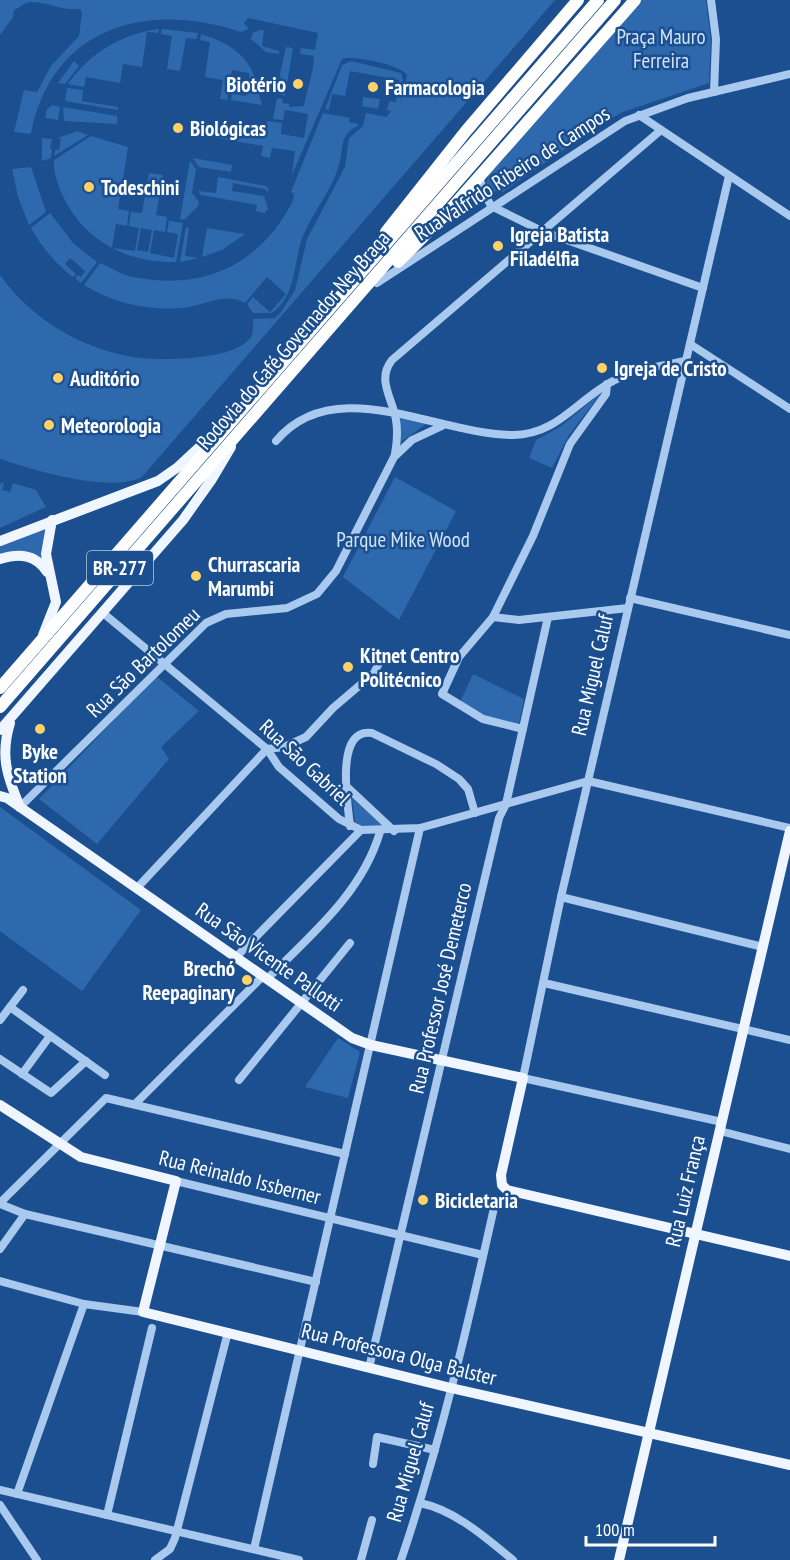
<svg xmlns="http://www.w3.org/2000/svg" width="790" height="1560" viewBox="0 0 790 1560" font-family="'PT Sans Narrow',sans-serif">
  <style>
    .green { fill: #2e69ad; fill-rule: evenodd }
    .lines { fill: none; stroke-linecap: round; stroke-linejoin: round }
    .minor { stroke: #a9c9ee; stroke-width: 8 }
    .major { stroke: #f0f6ff; stroke-width: 10 }
    .highway { stroke: #fff; stroke-width: 12 }
    .poi-dot { fill: #ffd166; stroke: #1b4f8f; stroke-width: 2 }
    .labels { text-anchor: middle; dominant-baseline: central; stroke-width: 5; stroke-linejoin: round; paint-order: stroke }
    .shield { fill: #1b4f8f; stroke: #bbcadd; stroke-width: 1.5 }
    .shield-label { font-size: 20px; font-weight: bold; fill: #fff }
    .park-label { font-size: 21px; fill: #cfe3fa; stroke: #1b4f8f }
    .poi-label { font-size: 21px; font-weight: bold; fill: #fff; stroke: #1b4f8f; text-anchor: start }
    .street-label { font-size: 21px; fill: #fff; stroke: #1b4f8f }
  </style>
  <rect width="100%" height="100%" fill="#1b4f8f"/>
  <g class="green">
    <path d="M0,0H555L141,478C105,492 37,471 0,459V275C19,302 46,324 76,339C94,347 113,354 133,357C158,361 236,361 251,337C254,331 253,325 253,319L275,318L281,312L295,290L307,239L345,167L349,138L363,126L366,113L387,117L391,111L387,110L389,101L396,102L399,80L350,71L345,96L332,94L329,110L325,109L342,65L351,61L401,73L403,80L400,104L407,75C401,65 353,55 342,59L292,175L295,151L272,148L270,158L261,156L263,146L216,138L218,124L265,132L267,121L282,123L281,134L304,138L308,114L285,110L283,120L273,119L277,98L283,99L282,103L289,104V107L304,106C307,89 314,71 314,56L300,54L301,48L315,50L318,33L248,18L244,23L249,29L241,32C146,0 51,28 31,134L14,132L24,90L37,92L51,66L79,36L82,13L80,9C62,11 48,2 31,2C24,2 20,8 14,10L13,17L0,35Z"/>
    <polygon points="641,0 706,0 711,41 709,83 623,112 601,124 503,192 491,191 486,185 489,172"/>
    <path d="M159,29L158,33L147,32L142,67L123,64L120,83L86,77L84,87L68,84C90,53 121,34 159,29Z"/>
    <polygon points="162,29 198,33 196,39 186,38 180,71 167,69 172,36 161,34"/>
    <polygon points="260,30 264,30 262,46 279,51 279,54 266,52 251,39 253,33"/>
    <path d="M201,34C225,41 248,54 255,79L249,78V73L232,70L227,100L220,99L223,80L205,77L210,42L200,40Z"/>
    <polygon points="286,47 293,48 285,96 278,94 282,85 280,74"/>
    <polygon points="74,61 79,66 65,84 58,83"/>
    <polygon points="248,83 256,84 262,105 231,100 232,94 246,96"/>
    <polygon points="67,88 83,90 82,101 118,107 118,110 65,101"/>
    <polygon points="363,97 380,99 378,109 362,106"/>
    <polygon points="53,105 60,107 58,120 45,118 47,109"/>
    <polygon points="63,107 117,116 117,124 64,121"/>
    <path d="M323,113L350,118L349,122L358,124V126C339,134 344,148 339,165C332,190 313,212 303,236C293,262 297,295 272,313H253L247,304L253,297L270,312L286,294L267,277L245,303C226,291 203,306 182,308C148,311 113,303 84,285L100,263C111,267 121,275 133,277C205,291 259,265 293,201L294,194L291,192Z"/>
    <polygon points="77,131 88,135 54,156 55,150 59,150 61,139 58,138"/>
    <path d="M91,136L128,147L118,209L129,211L127,226L116,224L112,248L135,251L139,228L129,226L131,212L142,213L149,173L163,175L156,215L167,217L165,232L154,230L150,253L174,258L178,234L167,232L169,221L183,223L176,262C127,263 84,241 63,196C58,185 53,172 54,160ZM141,228L152,230L148,252L137,250Z"/>
    <polygon points="42,138 52,139 50,148 52,149 51,158 42,161"/>
    <polygon points="193,158 232,165 231,172 199,167"/>
    <polygon points="190,161 196,169 192,193 199,202 198,206 184,220 180,219"/>
    <polygon points="31,167 46,212 29,225 18,197 12,169"/>
    <polygon points="218,177 266,186 269,190 268,192 265,189 233,183 232,191 264,196 268,209 265,213 256,211 257,205 201,195 198,191 216,193"/>
    <path d="M50,213L73,243L97,262L81,283L75,278L78,275L81,277L85,271L70,258L65,264L76,274L73,277C56,264 42,248 31,228Z"/>
    <polygon points="186,227 189,228 185,256 198,258 180,262"/>
    <polygon points="207,228 245,234 222,250 202,257"/>
    <polygon points="603,391 569,435 552,468 529,458 536,440 560,427"/>
    <polygon points="399,418 426,424 401,442"/>
    <polygon points="395,477 456,511 399,620 343,577"/>
    <polygon points="4,482 2,490 10,492 13,483 36,490 46,507 0,528 0,484"/>
    <polygon points="52,520 41,563 0,559 0,541"/>
    <polygon points="473,674 524,699 519,724 488,717 460,702"/>
    <polygon points="156,676 199,711 161,747 169,759 97,844 39,799"/>
    <polygon points="352,798 381,824 382,826 362,827 355,822"/>
    <polygon points="0,807 141,910 82,991 0,931"/>
    <polygon points="338,1038 360,1052 348,1098 305,1087"/>
  </g>
  <g class="lines">
    <g class="minor">
      <polyline points="711,0 716,39 714,92"/>
      <polyline points="639,115 790,216"/>
      <polyline points="479,176 483,190 491,206 544,232 703,288"/>
      <polyline points="377,283 625,121 688,98 790,74"/>
      <polyline points="690,344 790,409"/>
      <path d="M276,441C335,371 437,435 513,435C558,435 578,398 615,380C636,369 662,366 685,361"/>
      <path d="M395,454C397,443 398,432 396,420C393,399 376,380 392,360L661,130"/>
      <polyline points="630,598 790,635"/>
      <polyline points="103,613 267,749 279,767 339,819 361,830 420,828 588,781 790,828"/>
      <polyline points="493,617 519,620 628,608"/>
      <polyline points="523,729 483,719 442,694 459,657 493,617 533,536 570,444 606,394 607,384"/>
      <polyline points="347,787 394,831"/>
      <polyline points="20,807 206,623 226,614 287,608 317,594 336,571 394,457 412,440 442,426"/>
      <path d="M350,826C348,806 334,727 372,733L436,764L459,779L468,789L475,813"/>
      <polyline points="137,888 267,749 284,747 306,737 333,708 374,673 382,657"/>
      <polyline points="561,897 763,947"/>
      <polyline points="236,957 361,830"/>
      <path d="M267,979C311,935 362,893 380,832"/>
      <polyline points="544,983 790,1040"/>
      <polyline points="10,1007 105,1075"/>
      <polyline points="0,1020 23,990"/>
      <polyline points="0,1059 51,1093 86,1061"/>
      <polyline points="22,1074 50,1036"/>
      <polyline points="239,1080 350,943"/>
      <polyline points="135,1104 263,976"/>
      <polyline points="722,1122 523,1078 561,897 729,176"/>
      <polyline points="720,1131 790,1149"/>
      <polyline points="176,1181 483,1255"/>
      <polyline points="0,1203 106,1098 345,1154"/>
      <polyline points="0,1204 25,1214 316,1282"/>
      <polyline points="0,1249 25,1214"/>
      <polyline points="0,1281 84,1304 143,1312"/>
      <polyline points="369,1368 499,818 506,804 548,617"/>
      <polyline points="373,1464 377,1437 435,1450"/>
      <polyline points="0,1490 299,1560"/>
      <polyline points="17,1494 84,1304"/>
      <path d="M420,1503C455,1510 486,1538 513,1560"/>
      <polyline points="0,1505 37,1560"/>
      <polyline points="107,1515 152,1328"/>
      <polyline points="254,1549 420,828"/>
      <polyline points="155,1560 170,1549 175,1538 228,1332"/>
      <polyline points="361,1560 372,1520"/>
      <path d="M401,1560C441,1442 469,1320 496,1199"/>
    </g>
    <g class="major">
      <polyline points="0,541 158,481 178,467 218,430"/>
      <path d="M0,559C19,553 36,554 47,572"/>
      <polyline points="43,635 56,602 46,554 52,520"/>
      <path d="M10,723C0,756 7,776 20,807"/>
      <polyline points="0,730 183,520 212,479 231,447"/>
      <polyline points="0,796 7,798 352,1038 371,1045 523,1078 501,1175 502,1185 507,1190 790,1256"/>
      <polyline points="0,1105 81,1157 176,1181 143,1312 451,1388 790,1465"/>
      <polyline points="619,1560 790,831"/>
    </g>
    <g class="highway">
      <polyline points="386,232 466,131 578,0"/>
      <polyline points="398,262 449,211 635,0"/>
      <polyline points="0,688 598,0"/>
      <polyline points="0,707 615,0"/>
    </g>
  </g>
  <g class="poi-dot">
    <circle cx="298" cy="84" r="6"/>
    <circle cx="373" cy="87" r="6"/>
    <circle cx="178" cy="128" r="6"/>
    <circle cx="89" cy="187" r="6"/>
    <circle cx="498" cy="246" r="6"/>
    <circle cx="602" cy="368" r="6"/>
    <circle cx="58" cy="378" r="6"/>
    <circle cx="49" cy="425" r="6"/>
    <circle cx="196" cy="576" r="6"/>
    <circle cx="348" cy="667" r="6"/>
    <circle cx="40" cy="729" r="6"/>
    <circle cx="247" cy="980" r="6"/>
    <circle cx="423" cy="1200" r="6"/>
  </g>
  <g class="labels">
    <rect class="shield" x="87" y="551" width="66" height="34" rx="4.5"/>
    <g class="shield-label">
      <text x="120" y="568">BR-277</text>
    </g>
    <g class="park-label">
      <text x="661" y="36">Praça Mauro<tspan x="661" dy="24">Ferreira</tspan></text>
      <text x="403" y="539">Parque Mike Wood</text>
    </g>
    <g class="poi-label">
      <text x="286" y="84" text-anchor="end">Biotério</text>
      <text x="385" y="87">Farmacologia</text>
      <text x="190" y="128">Biológicas</text>
      <text x="101" y="187">Todeschini</text>
      <text x="510" y="234">Igreja Batista<tspan x="510" dy="24">Filadélfia</tspan></text>
      <text x="614" y="368">Igreja de Cristo</text>
      <text x="70" y="378">Auditório</text>
      <text x="61" y="425">Meteorologia</text>
      <text x="208" y="564">Churrascaria<tspan x="208" dy="24">Marumbi</tspan></text>
      <text x="360" y="655">Kitnet Centro<tspan x="360" dy="24">Politécnico</tspan></text>
      <text x="40" y="751" text-anchor="middle">Byke<tspan x="40" dy="24">Station</tspan></text>
      <text x="235" y="968" text-anchor="end">Brechó<tspan x="235" dy="24">Reepaginary</tspan></text>
      <text x="435" y="1200">Bicicletaria</text>
    </g>
    <g class="street-label">
      <text transform="translate(512 173) rotate(-33)">Rua Valfrido Ribeiro de Campos</text>
      <text transform="translate(293 340) rotate(-49)">Rodovia do Café Governador Ney Braga</text>
      <text transform="translate(143 662) rotate(-44)">Rua São Bartolomeu</text>
      <text transform="translate(592 675) rotate(-77)">Rua Miguel Caluf</text>
      <text transform="translate(305 762) rotate(43)">Rua São Gabriel</text>
      <text transform="translate(269 957) rotate(35)">Rua São Vicente Pallotti</text>
      <text transform="translate(440 988) rotate(-77)">Rua Professor José Demeterco</text>
      <text transform="translate(240 1177) rotate(14)">Rua Reinaldo Issberner</text>
      <text transform="translate(685 1191) rotate(-77)">Rua Luiz França</text>
      <text transform="translate(399 1354) rotate(14)">Rua Professora Olga Balster</text>
      <text transform="translate(410 1462) rotate(-74)">Rua Miguel Caluf</text>
    </g>
  </g>
  <path d="M586 1536v9h129v-9" fill="none" stroke="#ffffff" stroke-width="3"/>
  <text x="595" y="1536" font-size="18" fill="#ffffff" stroke="#1b4f8f" stroke-width="4.5" paint-order="stroke">100 m</text>
</svg>
